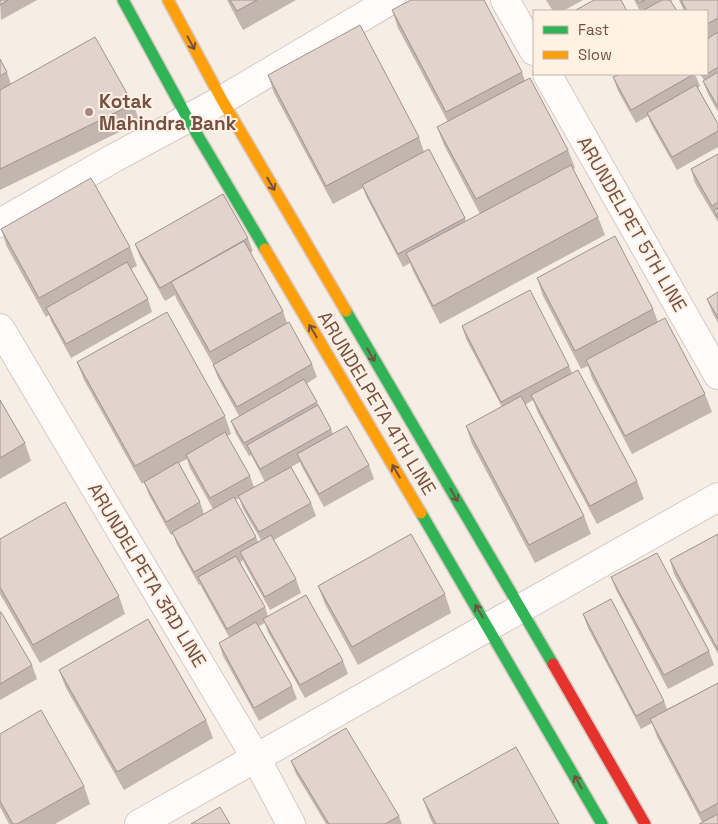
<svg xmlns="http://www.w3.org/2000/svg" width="718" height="824" viewBox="0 0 718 824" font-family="'Space Grotesk',sans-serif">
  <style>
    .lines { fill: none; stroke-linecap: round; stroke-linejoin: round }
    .street-casing { stroke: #d7cac3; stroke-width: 30 }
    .fast-casing { stroke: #d6c8c1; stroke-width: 14 }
    .slow-casing { stroke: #d6c8c1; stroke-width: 14 }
    .jam-casing { stroke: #d6c8c1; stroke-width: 14 }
    .street { stroke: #fefcfb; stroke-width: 28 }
    .fast { stroke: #30b455; stroke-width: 11 }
    .slow { stroke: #ff9f0a; stroke-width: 11 }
    .jam { stroke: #e5322d; stroke-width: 11 }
    .wall { fill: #c2b6af; fill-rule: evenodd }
    .building { fill: #e2d4cc; stroke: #9e948f }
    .oneway { stroke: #745044 }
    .poi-dot { fill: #a2877c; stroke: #fff2e5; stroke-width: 2 }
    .labels { text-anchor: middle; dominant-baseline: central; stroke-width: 4; stroke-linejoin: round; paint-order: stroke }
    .poi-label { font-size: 19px; font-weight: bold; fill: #745044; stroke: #fff2e5; text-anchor: start }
    .street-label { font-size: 19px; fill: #745044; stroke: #fff2e5 }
  </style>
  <rect width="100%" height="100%" fill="#f6ede5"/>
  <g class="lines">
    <g class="street-casing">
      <g id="street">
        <polyline points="505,0 534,51"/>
        <polyline points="547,74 718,375"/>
        <polyline points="0,223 114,158 222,100 391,0"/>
        <polyline points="0,328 256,758 291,824"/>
        <polyline points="139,824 718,497"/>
      </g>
    </g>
    <g class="fast-casing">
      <g id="fast">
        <polyline points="123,0 188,119 265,249"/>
        <polyline points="346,311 553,664"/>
        <polyline points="421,513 602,824"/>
      </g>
    </g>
    <g class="slow-casing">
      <g id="slow">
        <polyline points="168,0 222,100 346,311"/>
        <polyline points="265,249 421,513"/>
      </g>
    </g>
    <g class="jam-casing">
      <polyline id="jam" points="553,664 645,824"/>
    </g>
    <use href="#street" class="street"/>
    <use href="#fast" class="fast"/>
    <use href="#slow" class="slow"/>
    <use href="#jam" class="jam"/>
  </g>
  <g class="wall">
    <polygon points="0,0 37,0 1,20"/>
    <polygon points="227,0 296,0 243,30"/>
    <polygon points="546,0 583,0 563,11 553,11"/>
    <polygon points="634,0 673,0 671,1 677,11 640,11"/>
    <polygon points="679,0 718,0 718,112 708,94 703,81 704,80 700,74 707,74 707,11 684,11"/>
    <polygon points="392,10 522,72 525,81 568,150 575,168 573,169 598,217 605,235 440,324 413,271 410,263 403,267 367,198 363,188 333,204 274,93 268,75 419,137 424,152 465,218 466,222 480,214 444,145 437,127 448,122 398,28"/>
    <polygon points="0,59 7,72 11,84 133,104 140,122 0,190"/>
    <polygon points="619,74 695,74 700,86 698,88 718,124 718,147 677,170 652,126 648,116 636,123 618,91 613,77"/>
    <polygon points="718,154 718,222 695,183 691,169"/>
    <polygon points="1,229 130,247 137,266 131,269 148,299 152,312 71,358 51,321 49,315 46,317 7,247"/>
    <path d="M248,238L253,251L250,253L283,311L287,323L312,364L317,377L306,384L317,402L319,407L331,429L333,434L369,465L374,479L324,507L302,467L300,462L291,467L311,503L316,516L274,540L296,579L301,593L270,610L245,565L243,560L240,562L265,607L268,616L343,661L348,674L305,698L268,632L265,623L259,626L292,686L297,699L259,721L223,656L219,643L229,637L203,590L200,584L199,585L177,545L173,534L171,535L149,495L144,482L142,484L84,380L77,362L225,416L231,434L227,436L250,476L254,487L265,482L251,455L249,456L236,434L231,421L239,416L218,378L213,365V364L177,300L175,295L165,301L140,257L135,244ZM187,459L190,468L213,509L204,514L200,502L179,463ZM239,498L243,509L261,540L258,542L256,537L235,500Z"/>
    <polygon points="537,278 653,309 658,322 705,394 712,412 632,454 592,378 588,366 581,369 543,296"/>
    <polygon points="718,292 718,323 712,312 707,299"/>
    <polygon points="462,326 569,366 572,373 637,481 644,499 597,524 538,413 533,400 525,405 584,516 591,534 535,563 472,444 466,426 502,407 466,339"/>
    <polygon points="0,400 25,443 31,461 0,479"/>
    <polygon points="718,534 718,654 674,574 670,560"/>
    <polygon points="0,539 119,596 125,614 40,663 0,594"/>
    <polygon points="611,577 709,651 714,665 668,689 616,590"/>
    <polygon points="318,586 445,594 451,613 358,665 325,604"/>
    <polygon points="0,612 32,665 37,679 0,700"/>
    <polygon points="583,614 664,701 667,709 718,683 718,824 702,822 657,737 652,723 641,729 588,628"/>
    <polygon points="59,670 206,720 213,738 124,790 66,688"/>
    <polygon points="0,734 84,786 90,804 55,824 9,824 0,807"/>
    <polygon points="291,761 399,816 402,824 326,824 296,774"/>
    <polygon points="423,799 559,824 433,824 430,818"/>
  </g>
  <g class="building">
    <polygon points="0,0 8,0 0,5"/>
    <polygon points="230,0 257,0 237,11"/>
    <polygon points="411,0 484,0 522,72 446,112 392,10"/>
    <polygon points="594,0 621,0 627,11 574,11"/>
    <polygon points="637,0 645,0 639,3"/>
    <polygon points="662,0 670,0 677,11 642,11"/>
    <polygon points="681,0 718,0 718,18 707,24 707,11 687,11"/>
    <polygon points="360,25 419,137 326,186 268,75"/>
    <polygon points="718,32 718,67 707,74 707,39"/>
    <polygon points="95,37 133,104 0,169 0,90"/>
    <polygon points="0,59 7,72 0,76"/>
    <polygon points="718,72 718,107 703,81"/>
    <polygon points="620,74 694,74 631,110 613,77"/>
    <polygon points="530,78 568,150 476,199 437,127"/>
    <polygon points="696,85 718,124 718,131 672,157 647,113"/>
    <polygon points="429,149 465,218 398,254 362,185"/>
    <polygon points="718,154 718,202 712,206 691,169"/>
    <polygon points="571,165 598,217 433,306 406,253"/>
    <polygon points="91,178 130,247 39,298 1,229"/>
    <polygon points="223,194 248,238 160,288 135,244"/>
    <polygon points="718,208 718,218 714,210"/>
    <polygon points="615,236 653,309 575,351 537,278"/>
    <polygon points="244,241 283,311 210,352 171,282"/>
    <polygon points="127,262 148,299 66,344 46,308"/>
    <polygon points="530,290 569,366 501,402 462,326"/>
    <polygon points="718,292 718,318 707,299"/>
    <polygon points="167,312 225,416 135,466 77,362"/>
    <polygon points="665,318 705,394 625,436 586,360"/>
    <polygon points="289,322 312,364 237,407 213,365"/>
    <polygon points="578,370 637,481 590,506 531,395"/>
    <polygon points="304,379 317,402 244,443 231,421"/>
    <polygon points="521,396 584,516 529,545 466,426"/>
    <polygon points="0,400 25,443 0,458"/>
    <polygon points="318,405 331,429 260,469 247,445"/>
    <polygon points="347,426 369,465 319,494 297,454"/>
    <polygon points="225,432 250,476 210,498 186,455"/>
    <polygon points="178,462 200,502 166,522 144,482"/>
    <polygon points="291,467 311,503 259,532 238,496"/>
    <polygon points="234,497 256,537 194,572 172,532"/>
    <polygon points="65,502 119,596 33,645 0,587 0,539"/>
    <polygon points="411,534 445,594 352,647 318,586"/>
    <polygon points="718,534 718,650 670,560"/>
    <polygon points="271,535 296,579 265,597 240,552"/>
    <polygon points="657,553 709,651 664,675 611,577"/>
    <polygon points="236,556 265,607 227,629 198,577"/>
    <polygon points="306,595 343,661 300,685 263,619"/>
    <polygon points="611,599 664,701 636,716 583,614"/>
    <polygon points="0,612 1,612 32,665 0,684"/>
    <polygon points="148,619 206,720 117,772 59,670"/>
    <polygon points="256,622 292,686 254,708 219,643"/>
    <polygon points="718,683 718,803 700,813 650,719"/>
    <polygon points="41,710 84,786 17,824 13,824 0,801 0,734"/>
    <polygon points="346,728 399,816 385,824 329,824 291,761"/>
    <polygon points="516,747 559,824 436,824 423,799"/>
    <polygon points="220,807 230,824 191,824"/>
    <polygon points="718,814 718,824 699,824"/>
  </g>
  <defs><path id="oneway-shaft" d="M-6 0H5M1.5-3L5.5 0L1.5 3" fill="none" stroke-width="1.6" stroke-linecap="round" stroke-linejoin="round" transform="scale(1.25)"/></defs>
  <g class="oneway">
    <use href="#oneway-shaft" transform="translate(191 43) rotate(62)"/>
    <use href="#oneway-shaft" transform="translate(271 184) rotate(60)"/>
    <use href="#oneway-shaft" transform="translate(313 331) rotate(-121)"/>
    <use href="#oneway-shaft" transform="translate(371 355) rotate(60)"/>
    <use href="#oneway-shaft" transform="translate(396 471) rotate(-121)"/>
    <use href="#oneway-shaft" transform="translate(454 495) rotate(60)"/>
    <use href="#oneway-shaft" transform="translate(479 611) rotate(-121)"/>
    <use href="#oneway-shaft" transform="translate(578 782) rotate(-120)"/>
  </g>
  <circle class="poi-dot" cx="89" cy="112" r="5"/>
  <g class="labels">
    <g class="poi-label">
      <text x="99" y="101">Kotak<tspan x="99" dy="22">Mahindra Bank</tspan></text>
    </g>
    <g class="street-label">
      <text transform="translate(632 224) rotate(60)">ARUNDELPET 5TH LINE</text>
      <text transform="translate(377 403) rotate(59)">ARUNDELPETA 4TH LINE</text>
      <text transform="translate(147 575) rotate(59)">ARUNDELPETA 3RD LINE</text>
    </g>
  </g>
  <rect x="533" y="10" width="175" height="65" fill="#fff2e5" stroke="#c7b1a5"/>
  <rect x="543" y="26" width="25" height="8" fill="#30b455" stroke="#c7b1a5"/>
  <text x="578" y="35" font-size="15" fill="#745044">Fast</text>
  <rect x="543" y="51" width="25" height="8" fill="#ff9f0a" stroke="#c7b1a5"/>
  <text x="578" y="60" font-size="15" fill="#745044">Slow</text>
</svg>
